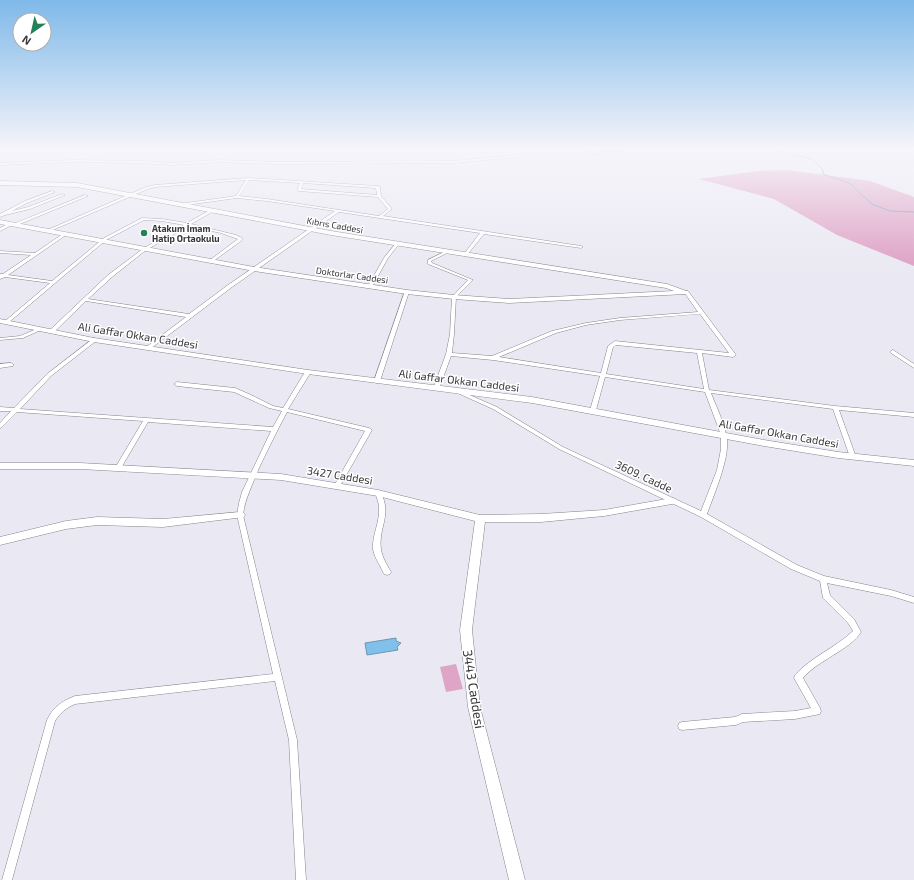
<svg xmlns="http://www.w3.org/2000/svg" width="914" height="880" viewBox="0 0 914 880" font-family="'Exo 2',sans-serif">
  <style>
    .green { fill: #dea5c6 }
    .forest { fill: #dd9ec3 }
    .water { fill: #81c0ea; stroke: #6b97b5 }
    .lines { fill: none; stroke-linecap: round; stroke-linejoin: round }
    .stream { stroke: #6b97b5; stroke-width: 1 }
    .street-casing { stroke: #84838c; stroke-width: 1 }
    .secondary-casing { stroke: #84838c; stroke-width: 1 }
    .street { fill: #fff; fill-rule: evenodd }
    .secondary { fill: #fff; fill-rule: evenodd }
    .poi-dot { fill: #21825a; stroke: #fff; stroke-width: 1.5 }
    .labels { text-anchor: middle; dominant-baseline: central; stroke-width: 3; stroke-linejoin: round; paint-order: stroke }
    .far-street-label { font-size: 9px; fill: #37363a; stroke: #fff }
    .far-poi-label { font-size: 9px; font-weight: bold; fill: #37363a; stroke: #fff; text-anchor: start }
    .street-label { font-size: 11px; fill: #37363a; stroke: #fff }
    .near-street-label { font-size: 13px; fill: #37363a; stroke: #fff }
  </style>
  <rect width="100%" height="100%" fill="#eae9f3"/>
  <g class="green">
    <polygon points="586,149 625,149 631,150 624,151 624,152 606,152 606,155 600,154 601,156 594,156 593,154 601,150 589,149 586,156 583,153"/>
    <polygon points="456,664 463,689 446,692 440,667"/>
  </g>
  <polygon class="forest" points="787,170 870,181 914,197 914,266 837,235 774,199 699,179 758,171"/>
  <polygon class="water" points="396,638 396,641 401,643 397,647 398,650 367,655 365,643"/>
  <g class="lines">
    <polyline class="stream" points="768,149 812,159 823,170 823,174 849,183 872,204 890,211 914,212"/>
    <g class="street-casing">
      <g id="street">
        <polygon points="540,153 541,153 541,155 453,163 280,164 219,162 172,165 141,163 73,162 0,165 0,163 73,160 141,161 172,163 219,160 280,162 453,161"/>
        <path d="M248,178L378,186L380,187L381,196L392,209L383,216L581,246L583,247L581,248L484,234L467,255H466L464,254L480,233L339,212L232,287L150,349H146L145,348L186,317L86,301L54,332H50V330L108,275L144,248L184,225L162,221L144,220L106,240L8,323H4V322L50,283L5,277L0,279V274H3L31,255L0,253V251L35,253L64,233H66V235L8,275L52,281L104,238L142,218L162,219L187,223L210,210H212V212L191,224L236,235L242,238L243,239L241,241L212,262H210V260L238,239L221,233L188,226L146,250L112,277L88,299L189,314L228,285L335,211L267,201L237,198L179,206L177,205L179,204L236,196L246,180L155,187L148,189L48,232L45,231L146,187L155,185ZM249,180L300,183L297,190L299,191L378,197L388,209L379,216L267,199L239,196ZM303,183L376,188L377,195L301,189Z"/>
        <polygon points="52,191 55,192 27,203 12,211 28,207 62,194 65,195 30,209 5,215 0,217 0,214 25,201"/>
        <polygon points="85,195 88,196 15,226 12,225 0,231 0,228 10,223 13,224"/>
        <polygon points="396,243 399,244 388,258 372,287 368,287 368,286 384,258"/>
        <path d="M448,250H449V252L431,261L432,263L473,280L456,297L454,334L452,353L492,356L552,331L586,323L620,318L698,312L684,292L686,291H688L736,355L733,357L702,353L709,390L835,406L914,413V417L839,410L856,457L853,459L850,457L833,409L711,393C716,406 723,420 726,434C732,454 714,494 707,514L797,565L824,576L891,590L914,597V603L891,596L827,583L830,595L854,619L861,632C850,650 818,660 803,678L820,708L821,711L820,714L795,719L743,722L736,725L682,730L679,729L678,726L679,723L682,722L735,717L742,714L795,711L811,708L794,678L795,675C811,657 835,648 853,631L848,623L823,598L820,581L791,569L701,517L559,449L493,409L453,391L454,390H458L497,407L563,447L701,511L717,470L721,449V435L705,392L605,377L596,410L593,412L590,410L600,376L493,360L451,356L439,389L438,390H434L433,389L446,354L450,334L452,297L468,280L428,264V260ZM700,314L729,353L615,341L608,346L601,373L499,357L556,333L586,325L620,320ZM616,345L697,353L704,389L606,374L613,347Z"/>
        <polygon points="405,291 409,291 409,292 380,381 377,383 375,382 374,381"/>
        <polygon points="39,328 43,328 43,329 23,338 0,340 0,338 20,336"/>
        <path d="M94,338L97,340L96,341L51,376L20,409L273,427L282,411L269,408L234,392L177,386L174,384L177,382L235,388L249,394L273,406L283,408L305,372L308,370L311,372L288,409L369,428L372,430L340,486L337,488L334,486L365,431L287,412C277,431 268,449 259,468C253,484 245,498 243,515L297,740L306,880H296L289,740L275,681L75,704C66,708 60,713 55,721L12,880H2L47,720C53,707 62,701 75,696L273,674L237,515L239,503L242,492L271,431L148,422L121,468L118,470L115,468L143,421L17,412L2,427L0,428V423L11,411H0V407L14,408L47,374Z"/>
        <polygon points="893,350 914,364 914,368 891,353 890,352 891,351"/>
        <polygon points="11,363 14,365 13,366 0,368 0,364"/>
        <path d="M376,491H380C393,515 378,527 381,549C382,557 387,565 391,572L390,574L387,575L384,574L383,572C380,565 374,557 373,549C372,535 380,522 379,508C379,503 377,498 375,493Z"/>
      </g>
    </g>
    <g class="secondary-casing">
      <g id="secondary">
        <polygon points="0,181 77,183 331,231 667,284 689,292 686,294 509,303 454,299 407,294 254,271 0,224 0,220 254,267 407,290 454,295 509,299 674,291 666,288 331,235 77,187 0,185"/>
        <polygon points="0,319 94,338 308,370 532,397 764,440 838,452 914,460 914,466 838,458 764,446 532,403 308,374 94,342 0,323"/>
        <polygon points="0,463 80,463 281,474 378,490 480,515 541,514 604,510 672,498 676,499 677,501 676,503 672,504 604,516 541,522 485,522 472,630 480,707 525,880 509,880 468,707 460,630 475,521 378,496 281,480 80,469 0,469"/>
        <polygon points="240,512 244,513 245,515 244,517 163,527 97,525 66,529 0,545 0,537 66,521 97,517 163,519"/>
      </g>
    </g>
    <use href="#street" class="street"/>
    <use href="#secondary" class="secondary"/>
  </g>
  <linearGradient id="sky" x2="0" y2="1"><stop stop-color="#7fb9e9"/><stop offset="0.55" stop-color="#f6f5fa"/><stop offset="1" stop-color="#f6f5fa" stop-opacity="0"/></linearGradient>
  <rect width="914" height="272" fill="url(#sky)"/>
  <circle class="poi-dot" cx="144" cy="233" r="4"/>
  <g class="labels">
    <g class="far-street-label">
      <text transform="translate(335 225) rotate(10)">Kıbrıs Caddesi</text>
      <text transform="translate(352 275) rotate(8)">Doktorlar Caddesi</text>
    </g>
    <g class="far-poi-label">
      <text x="152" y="228">Atakum İmam<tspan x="152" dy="10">Hatip Ortaokulu</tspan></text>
    </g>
    <g class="street-label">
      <text transform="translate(138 335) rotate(9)">Ali Gaffar Okkan Caddesi</text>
      <text transform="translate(459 380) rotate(7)">Ali Gaffar Okkan Caddesi</text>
      <text transform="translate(779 433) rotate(10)">Ali Gaffar Okkan Caddesi</text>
      <text transform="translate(340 475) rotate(9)">3427 Caddesi</text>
      <text transform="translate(644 476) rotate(25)">3609. Cadde</text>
    </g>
    <g class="near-street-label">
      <text transform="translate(474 689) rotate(81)">3443 Caddesi</text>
    </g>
  </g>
  <g transform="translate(32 32) rotate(214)"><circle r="19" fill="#ffffff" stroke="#afafb0"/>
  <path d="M0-3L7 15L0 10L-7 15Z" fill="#21825a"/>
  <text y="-6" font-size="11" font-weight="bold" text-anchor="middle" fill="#37363a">N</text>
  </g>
</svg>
